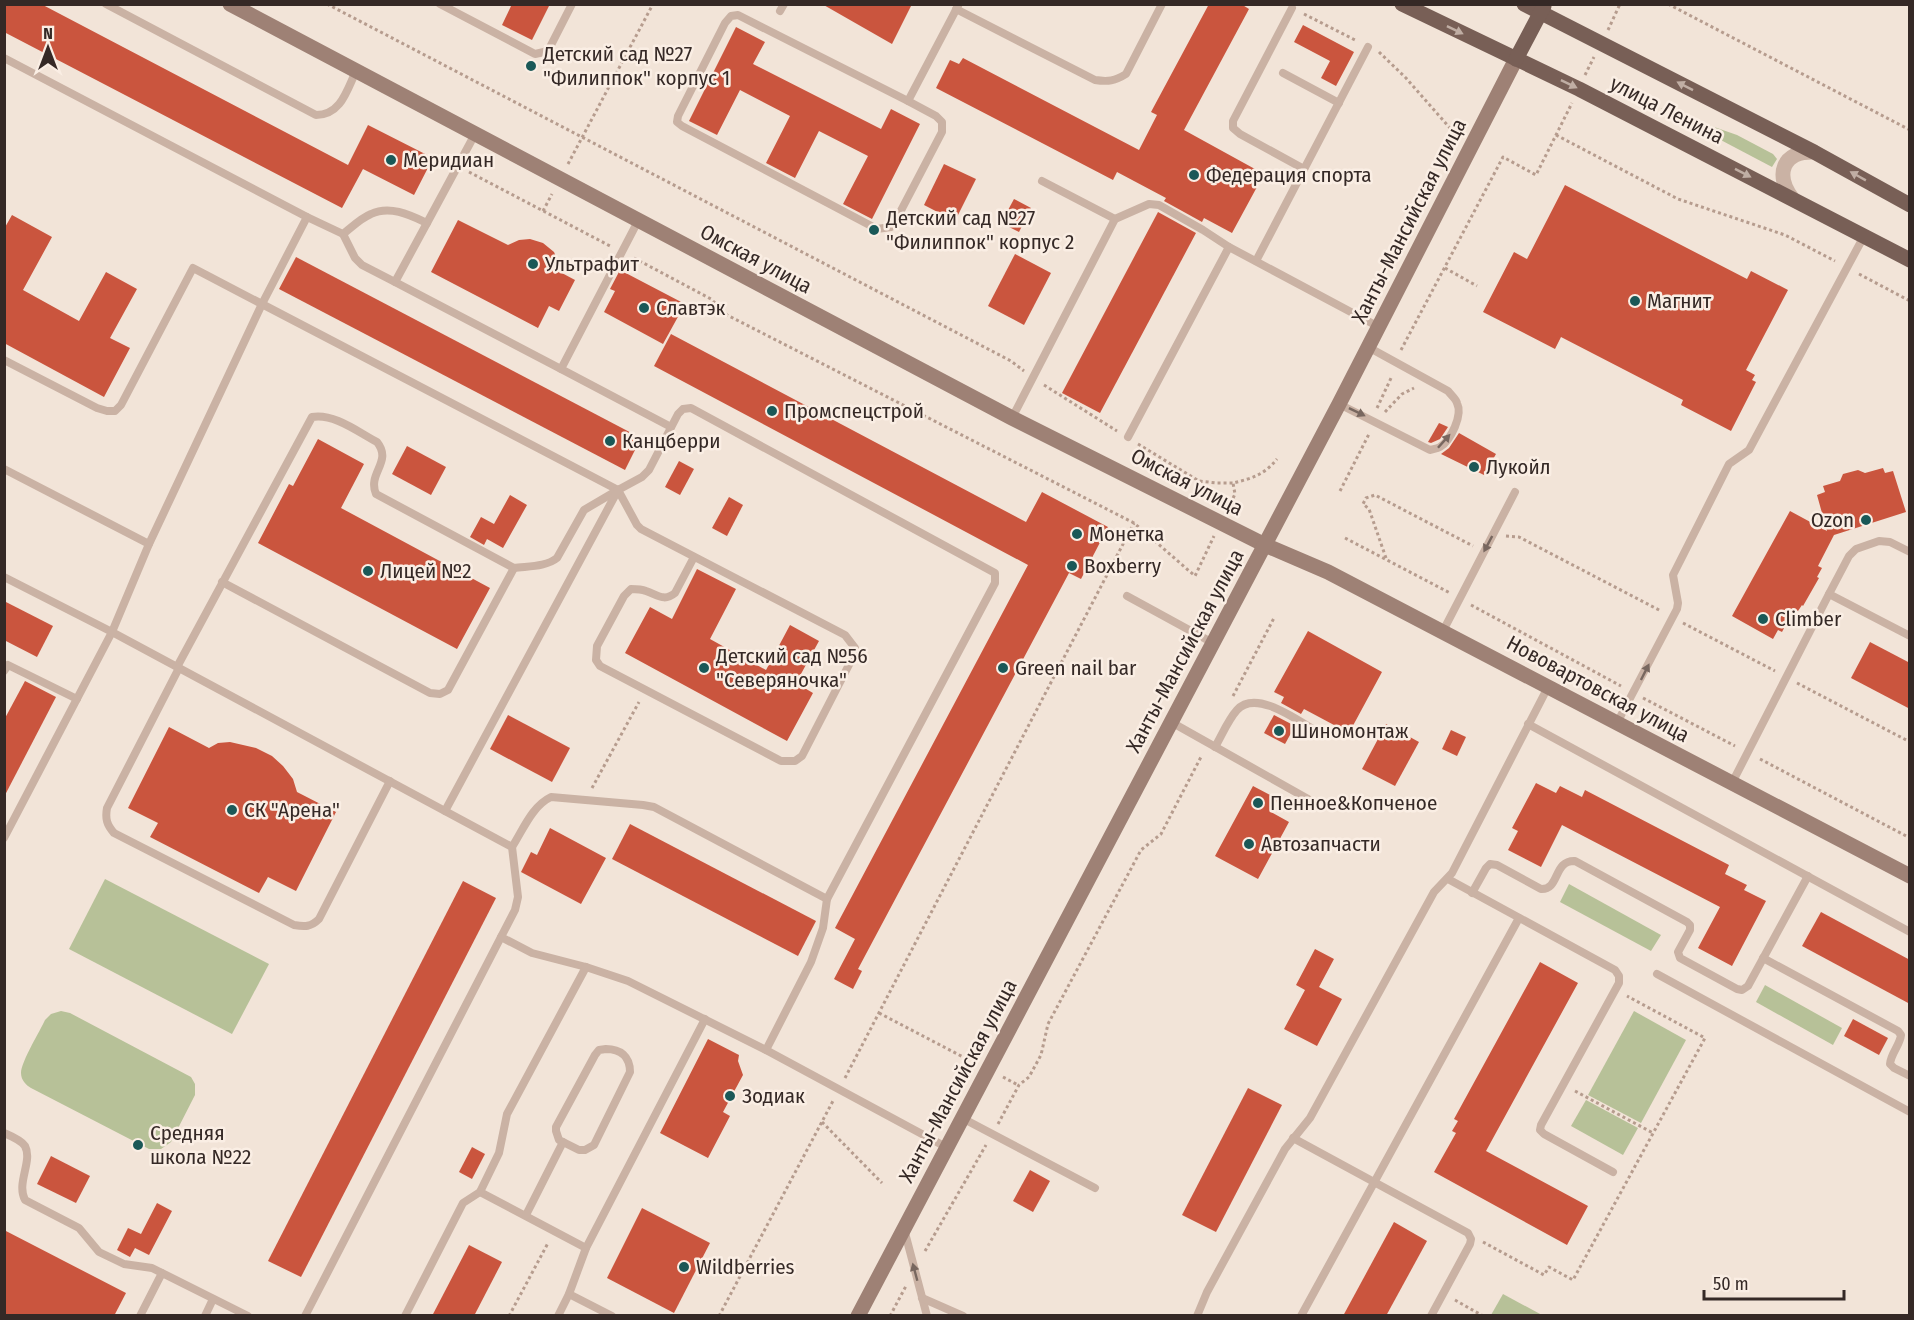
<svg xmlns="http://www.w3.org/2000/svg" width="1914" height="1320" viewBox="0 0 1914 1320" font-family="'Fira Sans Condensed',sans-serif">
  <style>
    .green { fill: #b7c198 }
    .building { fill: #ca553e }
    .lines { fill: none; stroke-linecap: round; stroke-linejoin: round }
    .path { stroke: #b69c8e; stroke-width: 3; stroke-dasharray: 3 3; stroke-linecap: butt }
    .service { stroke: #cab2a4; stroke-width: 8 }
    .tertiary { stroke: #cab2a4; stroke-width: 15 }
    .secondary { stroke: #9e8175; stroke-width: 15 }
    .primary { stroke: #785f56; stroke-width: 15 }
    .oneway { fill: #c0aea4 }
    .oneway2 { fill: #78675f }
    .poi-dot { fill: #1a5857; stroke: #faeee4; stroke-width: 2 }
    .labels { text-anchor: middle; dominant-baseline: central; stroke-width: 5; stroke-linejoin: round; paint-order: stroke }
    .poi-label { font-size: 21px; fill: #352926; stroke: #faeee4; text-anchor: start }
    .street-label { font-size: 21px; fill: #352926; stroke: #faeee4 }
  </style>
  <rect width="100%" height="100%" fill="#f2e4d8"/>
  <g class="green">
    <polygon points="1660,108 1737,135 1773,154 1777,159 1772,167"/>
    <polygon points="105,879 269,964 232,1034 69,949"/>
    <polygon points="1569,884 1661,935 1651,951 1560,902"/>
    <polygon points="1765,985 1842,1028 1833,1045 1756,1002"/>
    <path d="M61,1011L70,1013L191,1077L195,1084V1095L171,1142L161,1149H149L31,1088C26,1085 21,1080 21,1073C21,1062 40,1031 45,1020L51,1014Z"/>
    <polygon points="1634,1011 1686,1040 1641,1123 1588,1095"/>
    <polygon points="1586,1100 1638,1128 1623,1155 1571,1126"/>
    <polygon points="1503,1294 1542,1315 1491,1315"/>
  </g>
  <g class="building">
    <polygon points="4,4 41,4 348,165 368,125 433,158 414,195 363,169 342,208 4,32"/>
    <polygon points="512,4 550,4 532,40 502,25"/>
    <polygon points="822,4 912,4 892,44"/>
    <polygon points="1209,4 1241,4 1249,9 1184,130 1264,174 1232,233 1204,218 1202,222 1164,201 1166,198 1117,172 1113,180 936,88 950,60 959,64 963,58 1139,150 1157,115 1151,112"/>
    <polygon points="1303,25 1354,52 1336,86 1321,78 1330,61 1294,42"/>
    <polygon points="736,27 765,42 753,64 881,129 891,109 920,124 872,219 843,204 868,156 819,131 795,178 766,163 790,116 740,90 717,135 689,121"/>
    <polygon points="944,164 976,179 955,221 924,205"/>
    <polygon points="1565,185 1747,279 1751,271 1788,290 1746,370 1755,375 1752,380 1756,382 1731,431 1681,405 1683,400 1561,337 1555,349 1483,312 1514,252 1527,259"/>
    <polygon points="1014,199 1031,208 1019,232 1001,223"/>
    <polygon points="1158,212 1196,233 1100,413 1062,393"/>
    <polygon points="12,215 52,237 23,290 79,321 106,272 137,289 110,338 130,348 104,397 4,343 4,229"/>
    <polygon points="458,220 508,245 519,240 530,239 543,243 554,252 559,264 560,272 575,280 559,311 549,306 538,328 431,272"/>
    <polygon points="1015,254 1051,273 1024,325 988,306"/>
    <polygon points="296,257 641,438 625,470 279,289"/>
    <polygon points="620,270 685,304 663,344 604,312 615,291 610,289"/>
    <polygon points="671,334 1026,522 1042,492 1108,527 1081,579 1069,573 858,969 862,971 853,989 834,979 855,939 835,928 1028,565 654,366"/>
    <polygon points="1439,423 1448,427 1440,439 1431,443 1428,442"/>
    <polygon points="1459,433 1496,454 1484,475 1441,454 1449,448"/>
    <polygon points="318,439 364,464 341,508 490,588 457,649 258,543 289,484 293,486"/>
    <polygon points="407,446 446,467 431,495 392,474"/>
    <polygon points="679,461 694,469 680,495 665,487"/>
    <polygon points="1883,468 1885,473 1893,471 1906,512 1834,535 1818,566 1822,568 1817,577 1819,578 1803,606 1802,605 1798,611 1794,609 1782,632 1778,630 1773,639 1732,616 1790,511 1827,531 1817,495 1825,492 1823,486 1840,481 1843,474 1858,470 1865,473"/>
    <polygon points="510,495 527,505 503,548 487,539 484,545 470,537 481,517 494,524"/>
    <polygon points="729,497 743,505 727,536 712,528"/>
    <polygon points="697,569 736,589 710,639 766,670 790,625 819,641 796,683 813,693 787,741 625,653 650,607 672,619"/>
    <polygon points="4,601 53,626 37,657 4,640"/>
    <polygon points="1308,631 1382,672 1349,733 1304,709 1301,714 1281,703 1284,697 1274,692"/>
    <polygon points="1870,642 1910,663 1910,709 1851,678"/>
    <polygon points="25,681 56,697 4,797 4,720"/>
    <polygon points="508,715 570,748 552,782 490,749"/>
    <polygon points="1274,715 1295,726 1285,744 1264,733"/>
    <polygon points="1386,724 1419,742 1395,786 1362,769"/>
    <polygon points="169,727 209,748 218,743 230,742 256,748 272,756 283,766 293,779 297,792 336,812 296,891 268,877 259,893 150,837 158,823 128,808"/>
    <polygon points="1451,730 1466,737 1457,756 1442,749"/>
    <polygon points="1536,783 1556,793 1560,786 1582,797 1585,790 1729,865 1725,874 1747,885 1744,890 1766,901 1732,966 1698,948 1720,907 1562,825 1541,867 1508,850 1518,831 1512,828"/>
    <polygon points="1253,786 1278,799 1271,812 1289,822 1258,879 1215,856"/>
    <polygon points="630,824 816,921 798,956 612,859"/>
    <polygon points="550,828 606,858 581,904 521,872 531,852 537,855"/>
    <polygon points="463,881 496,898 301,1277 268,1261"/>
    <polygon points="1821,912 1910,960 1910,1004 1802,946"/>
    <polygon points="1315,949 1334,959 1319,987 1342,999 1317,1046 1284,1029 1305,990 1296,985"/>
    <polygon points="1540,962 1578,983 1486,1151 1588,1206 1567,1245 1434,1172 1456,1133 1452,1131 1458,1121 1454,1119"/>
    <polygon points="1853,1019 1888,1038 1879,1055 1844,1036"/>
    <polygon points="708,1039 739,1055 738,1061 743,1075 723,1112 730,1116 708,1158 660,1133"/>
    <polygon points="1248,1088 1282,1105 1216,1232 1182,1215"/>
    <polygon points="472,1147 485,1154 472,1179 459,1172"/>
    <polygon points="51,1156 90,1176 76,1203 37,1184"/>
    <polygon points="1030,1170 1050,1181 1033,1212 1013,1201"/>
    <polygon points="157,1203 172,1211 149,1255 135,1248 130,1257 117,1250 128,1228 141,1234"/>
    <polygon points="642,1208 710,1243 674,1313 607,1278"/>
    <polygon points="1394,1222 1427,1241 1386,1316 1343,1316"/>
    <polygon points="4,1230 126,1293 114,1316 4,1316"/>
    <polygon points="469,1245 502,1262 474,1316 432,1316"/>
  </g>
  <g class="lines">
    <g class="path">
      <polyline points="327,4 1011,361 1024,371"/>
      <polyline points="1668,4 1910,130"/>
      <polyline points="1304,14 1357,41"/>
      <polyline points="1608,30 1620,4"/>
      <polyline points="1379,52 1406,78 1450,128"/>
      <polyline points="1585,75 1594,57"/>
      <polyline points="1556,135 1678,199 1785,235 1835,261"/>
      <polyline points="568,164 653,4"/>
      <polyline points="469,172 612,247"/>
      <polyline points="543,211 552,194"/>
      <polyline points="634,258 711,299 727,315 1134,523 1195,576 1214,536"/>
      <polyline points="1445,268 1477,286"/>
      <polyline points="1859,274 1910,301"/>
      <polyline points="1401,350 1503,157 1536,175 1572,103"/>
      <polyline points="1044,385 1117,431"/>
      <polyline points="1377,408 1392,376"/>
      <polyline points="1385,412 1402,394 1414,388"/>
      <polyline points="1138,444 1199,481 1217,483 1233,483"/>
      <polyline points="1340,491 1369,434"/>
      <path d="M1228,509L1235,494L1233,483C1253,478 1264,475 1277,459"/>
      <polyline points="1506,536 1519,537 1661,611"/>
      <polyline points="1345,538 1450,593"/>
      <polyline points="1386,558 1369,509 1363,504 1366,498 1375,495 1473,546"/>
      <polyline points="1471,605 1621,686"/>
      <polyline points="1683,623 1775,671"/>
      <polyline points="1797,683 1910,742"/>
      <polyline points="1233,696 1274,618"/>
      <polyline points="1643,698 1735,746"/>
      <polyline points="1760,759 1910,838"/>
      <polyline points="592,788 639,702"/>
      <polyline points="879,1013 965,1058"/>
      <polyline points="1003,1077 1018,1085"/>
      <polyline points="845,1078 1134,523"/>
      <polyline points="1575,1091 1653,1133"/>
      <polyline points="822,1122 882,1183"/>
      <polyline points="998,1124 1019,1085 1029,1077 1041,1055 1048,1024 1141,850 1161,834 1202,755"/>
      <polyline points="1483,1242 1544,1275 1549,1267 1573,1280 1705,1038 1627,996"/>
      <polyline points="925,1251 986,1145"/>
      <polyline points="1455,1300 1483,1316"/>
      <polyline points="509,1316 548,1243"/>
      <polyline points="719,1316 834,1099"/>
      <polyline points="890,1316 906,1286"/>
    </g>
    <g class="service">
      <path d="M106,4L316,115C341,115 347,90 356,71"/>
      <polyline points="440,4 535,54 544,52 549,49 572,4"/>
      <polyline points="1292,8 1233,121 1233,128 1240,134 1304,169"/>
      <path d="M956,9L1095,80C1108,82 1115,81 1126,74L1162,4"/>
      <polyline points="780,11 784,4"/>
      <polygon points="738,15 908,101 936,116 942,122 942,132 895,222 891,227 877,229 682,126 677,122 678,116 725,23 731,16"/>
      <polyline points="4,58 307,217"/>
      <polyline points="1283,73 1339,103"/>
      <polyline points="908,101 958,6"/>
      <polyline points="1042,181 1115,219"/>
      <polyline points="638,221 561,369 671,427"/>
      <polyline points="427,223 395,282 561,369"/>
      <polyline points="343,234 355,258 362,265 395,282"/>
      <polyline points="1256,261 1368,47"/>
      <polyline points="4,360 97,408 107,411 115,411 121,405 193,268 618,490 642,477 649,470 678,414 683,409 691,408 995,573 995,583 827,899 823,928 811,962 766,1050"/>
      <path d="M1339,404L1430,450C1433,449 1437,449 1440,447C1451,440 1463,415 1457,403C1456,399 1451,395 1448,391L1368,347"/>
      <polyline points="1012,418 1115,219 1149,204 1159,205 1203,230 1229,247 1379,327"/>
      <polyline points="1128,437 1229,247"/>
      <polyline points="4,469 149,544"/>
      <path d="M618,490L637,525L641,529L845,635L855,648L854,655L802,756L795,761H781L600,666L596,660L597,646L624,596L631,589C636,589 641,589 646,591C658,595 664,602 675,593L694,557"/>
      <polyline points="4,577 112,632 512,847 518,897 515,910 501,937 532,953 586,967 628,981 766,1050 946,1147"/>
      <path d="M222,582L430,693L440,694L448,690L514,568C528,566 546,567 557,558L584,510L618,490"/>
      <polyline points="1829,594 1849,556 1856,549 1879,541 1890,542 1910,552"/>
      <polyline points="1127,596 1213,643"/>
      <polyline points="1443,631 1515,492"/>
      <path d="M177,667L312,417C334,413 358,432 377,442C393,462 367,473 376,494L514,568"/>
      <path d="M179,668L107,808C105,819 107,825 114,833L294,925C305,927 311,927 319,919L390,781"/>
      <polyline points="4,671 8,665 77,699"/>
      <polyline points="1171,722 1308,799"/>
      <polyline points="1617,723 1677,609 1678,603 1673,575 1729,464 1749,450 1864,236"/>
      <polyline points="1528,724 1910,932"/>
      <path d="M1215,747C1222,735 1228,720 1237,710C1256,689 1297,720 1316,731"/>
      <polyline points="1732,783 1829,594 1910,636"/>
      <polyline points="445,811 618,490"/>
      <path d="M4,838L112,632L149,544L262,304L307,217L343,234C352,227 361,218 371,214C390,205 410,215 427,223L475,134"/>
      <path d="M512,847C523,830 532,806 551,797L643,805L654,807L827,899"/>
      <polyline points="1448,879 1615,970 1619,976 1619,983 1541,1125 1540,1130 1544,1134 1613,1172"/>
      <path d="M1472,893L1486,868L1490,864L1497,865L1541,889C1560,890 1553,860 1575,861L1687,922L1690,925V930L1678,952L1680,958L1737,989L1742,990L1748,986L1808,876"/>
      <path d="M1763,958L1898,1031L1901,1035C1900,1045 1891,1053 1890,1064L1894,1068L1910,1076"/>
      <polyline points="1657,974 1910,1112"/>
      <path d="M606,1049C620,1049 630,1056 630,1072L594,1145L585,1150H579L559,1140L556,1131V1127L595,1055L599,1050Z"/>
      <polyline points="962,1118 1095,1188"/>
      <path d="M4,1133C11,1136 21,1140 25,1146C33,1161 16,1183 25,1200L79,1228L99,1252L124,1264L152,1268L162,1273"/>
      <polyline points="1293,1138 1468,1233 1471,1239 1470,1244 1431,1316"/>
      <polyline points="480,1192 586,1248"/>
      <polyline points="526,1215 563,1142"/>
      <polyline points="904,1229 927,1316"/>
      <polyline points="569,1294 612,1316"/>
      <polyline points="922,1298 963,1316"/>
      <polyline points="140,1316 162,1273 248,1316"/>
      <polyline points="205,1316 213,1299"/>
      <polyline points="305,1316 501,937"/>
      <polyline points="405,1316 463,1203 480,1192 499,1153 507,1114 586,967"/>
      <polyline points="558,1316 569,1294 586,1248 705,1019"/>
      <polyline points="1197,1316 1207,1292 1285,1149 1310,1118 1434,892 1452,873 1548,687"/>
      <polyline points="1301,1316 1519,918"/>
    </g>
    <path class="tertiary" d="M1792,198C1775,175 1782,151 1814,152"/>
    <g class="secondary">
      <polyline points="230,4 1012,418 1265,545 1328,572 1910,876"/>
      <polyline points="858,1316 1339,404 1516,59"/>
    </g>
    <g class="primary">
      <polyline points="1402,4 1579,89 1910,260"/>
      <polyline points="1524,4 1814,152 1910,205"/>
      <polyline points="1516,59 1544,6"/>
    </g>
  </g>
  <defs><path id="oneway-solid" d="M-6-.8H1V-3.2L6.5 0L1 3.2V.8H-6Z" transform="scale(1.5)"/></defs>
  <g class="oneway">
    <use href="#oneway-solid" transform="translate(1455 30) rotate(26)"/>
    <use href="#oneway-solid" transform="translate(1569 84) rotate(26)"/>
    <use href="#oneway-solid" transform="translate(1685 86) rotate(-153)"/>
    <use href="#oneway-solid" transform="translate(1743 173) rotate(27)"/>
    <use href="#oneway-solid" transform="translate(1858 176) rotate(-151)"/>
  </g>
  <g class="oneway2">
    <use href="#oneway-solid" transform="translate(1357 412) rotate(26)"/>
    <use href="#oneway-solid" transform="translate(1444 441) rotate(-48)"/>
    <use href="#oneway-solid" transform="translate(1488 544) rotate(118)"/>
    <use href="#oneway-solid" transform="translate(1645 672) rotate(-63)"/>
    <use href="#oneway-solid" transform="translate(915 1272) rotate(-105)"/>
  </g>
  <g class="poi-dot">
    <circle cx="531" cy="66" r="6"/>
    <circle cx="391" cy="160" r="6"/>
    <circle cx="1194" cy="175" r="6"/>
    <circle cx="874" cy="230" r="6"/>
    <circle cx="533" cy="264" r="6"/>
    <circle cx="1635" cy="301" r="6"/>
    <circle cx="644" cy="308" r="6"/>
    <circle cx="772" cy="411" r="6"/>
    <circle cx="610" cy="441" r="6"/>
    <circle cx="1474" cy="467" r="6"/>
    <circle cx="1866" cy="520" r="6"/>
    <circle cx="1077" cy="534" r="6"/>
    <circle cx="1072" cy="566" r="6"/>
    <circle cx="368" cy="571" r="6"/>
    <circle cx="1763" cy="619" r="6"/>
    <circle cx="704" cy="668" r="6"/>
    <circle cx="1003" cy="668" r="6"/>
    <circle cx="1279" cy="731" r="6"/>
    <circle cx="1258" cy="803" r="6"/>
    <circle cx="232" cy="810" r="6"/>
    <circle cx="1249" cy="844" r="6"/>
    <circle cx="730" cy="1096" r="6"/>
    <circle cx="138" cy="1145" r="6"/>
    <circle cx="684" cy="1267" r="6"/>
  </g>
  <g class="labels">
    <g class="poi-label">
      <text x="543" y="54">Детский сад №27<tspan x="543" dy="24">"Филиппок" корпус 1</tspan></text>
      <text x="403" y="160">Меридиан</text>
      <text x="1206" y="175">Федерация спорта</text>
      <text x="886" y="218">Детский сад №27<tspan x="886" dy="24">"Филиппок" корпус 2</tspan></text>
      <text x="545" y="264">Ультрафит</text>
      <text x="1647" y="301">Магнит</text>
      <text x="656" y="308">Славтэк</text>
      <text x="784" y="411">Промспецстрой</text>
      <text x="622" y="441">Канцберри</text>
      <text x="1486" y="467">Лукойл</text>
      <text x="1854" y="520" text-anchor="end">Ozon</text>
      <text x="1089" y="534">Монетка</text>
      <text x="1084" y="566">Boxberry</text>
      <text x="380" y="571">Лицей №2</text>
      <text x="1775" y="619">Climber</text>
      <text x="716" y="656">Детский сад №56<tspan x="716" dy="24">"Северяночка"</tspan></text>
      <text x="1015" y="668">Green nail bar</text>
      <text x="1291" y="731">Шиномонтаж</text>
      <text x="1270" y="803">Пенное&amp;Копченое</text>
      <text x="244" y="810">СК "Арена"</text>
      <text x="1261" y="844">Автозапчасти</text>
      <text x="742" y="1096">Зодиак</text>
      <text x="150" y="1133">Средняя<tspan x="150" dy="24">школа №22</tspan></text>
      <text x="696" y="1267">Wildberries</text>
    </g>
    <g class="street-label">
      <text transform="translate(1667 110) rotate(27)">улица Ленина</text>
      <text transform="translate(1409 221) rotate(-63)">Ханты-Мансийская улица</text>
      <text transform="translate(756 259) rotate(28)">Омская улица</text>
      <text transform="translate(1187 482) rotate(27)">Омская улица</text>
      <text transform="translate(1185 651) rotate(-62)">Ханты-Мансийская улица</text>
      <text transform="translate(1598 689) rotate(28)">Нововартовская улица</text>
      <text transform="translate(958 1081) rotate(-62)">Ханты-Мансийская улица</text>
    </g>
  </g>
  <rect width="1914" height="1320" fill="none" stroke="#352926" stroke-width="12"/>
  <g transform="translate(48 48)" stroke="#faeee4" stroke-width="4.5" paint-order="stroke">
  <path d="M0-4.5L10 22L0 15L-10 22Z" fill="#352926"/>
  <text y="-9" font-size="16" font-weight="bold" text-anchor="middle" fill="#352926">N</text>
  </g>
  <path d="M1704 1290v9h140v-9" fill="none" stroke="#352926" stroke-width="3"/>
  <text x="1713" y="1290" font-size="18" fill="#352926" stroke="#faeee4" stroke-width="4.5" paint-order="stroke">50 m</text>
</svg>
